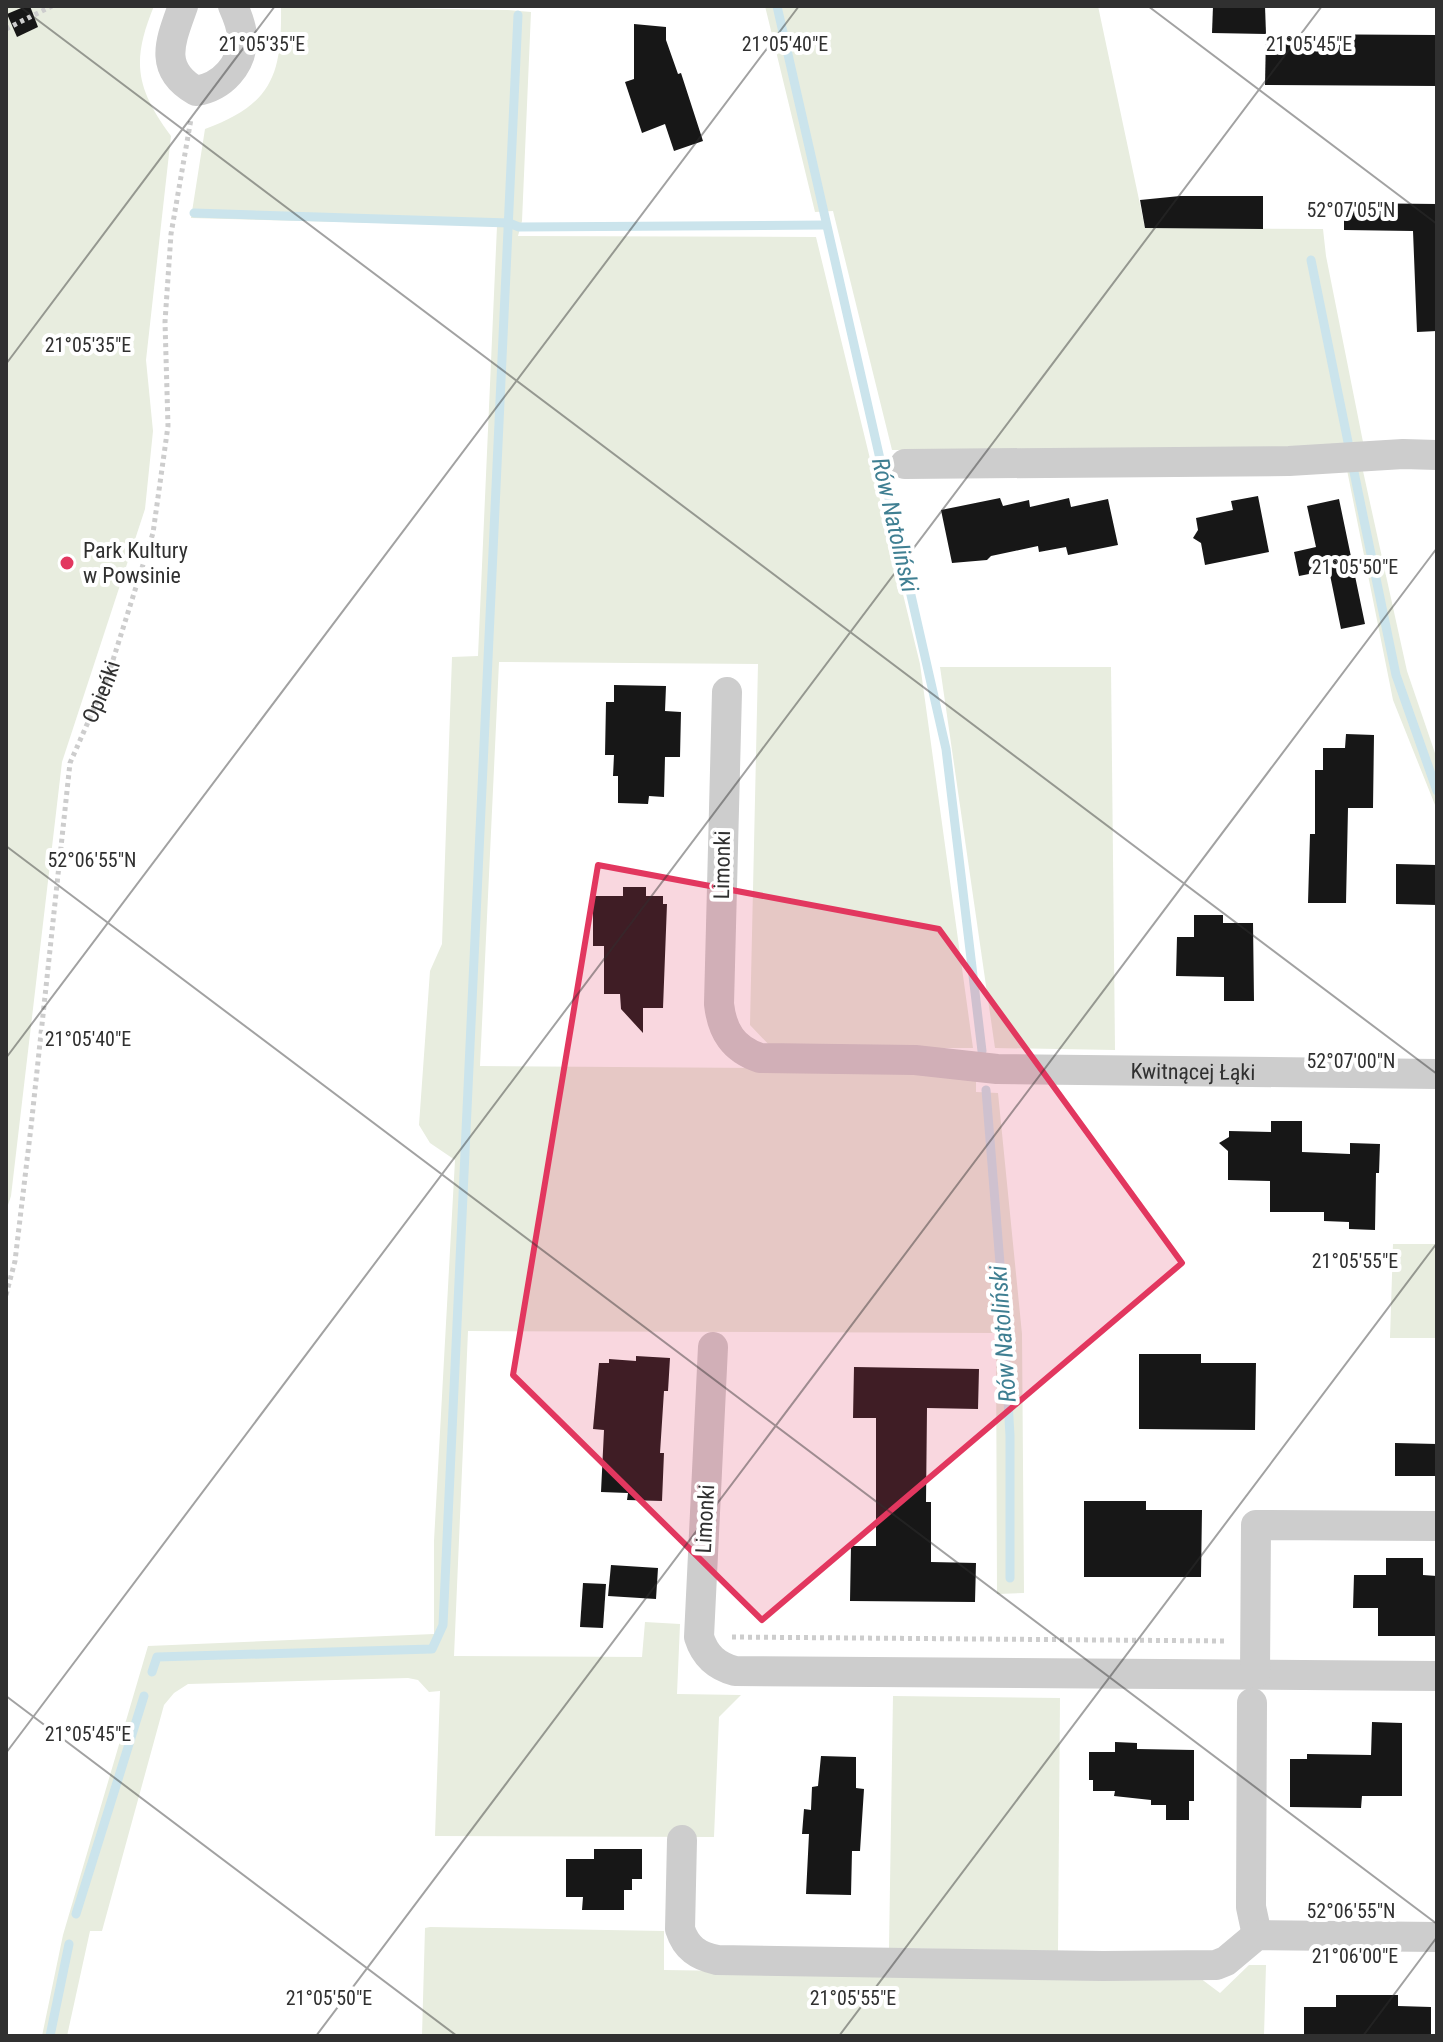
<svg xmlns="http://www.w3.org/2000/svg" width="1443" height="2042" viewBox="0 0 1443 2042" font-family="'Roboto Condensed',sans-serif">
  <style>
    .green { fill: #e8eddf }
    .lines { fill: none; stroke-linecap: round; stroke-linejoin: round }
    .stream { stroke: #cbe4ec; stroke-width: 9 }
    .building { fill: #171717 }
    .path { stroke: #cdcdcd; stroke-width: 5; stroke-dasharray: 4 4; stroke-linecap: butt }
    .minor { stroke: #cdcdcd; stroke-width: 30 }
    .marked { fill: #e2375f; fill-opacity: 0.2; stroke: #e2375f; stroke-width: 6; stroke-linejoin: round }
    .ticks { fill: none; stroke: #303030; stroke-width: 2; stroke-opacity: 0.45 }
    .poi-dot { fill: #e2375f; stroke: #fff; stroke-width: 3 }
    .labels { text-anchor: middle; dominant-baseline: central; stroke-width: 8; stroke-linejoin: round; paint-order: stroke }
    .poi-label { font-size: 22px; fill: #303030; stroke: #fff; text-anchor: start }
    .street-label { font-size: 22px; fill: #303030; stroke: #fff }
    .water-label { font-size: 24px; font-style: italic; fill: #3f7f92; stroke: #fff }
    .ticks-label { font-size: 20px; text-anchor: middle; fill: #303030; stroke: #fff; stroke-width: 8; stroke-linejoin: round; paint-order: stroke }
  </style>
  <rect width="100%" height="100%" fill="#fff"/>
  <g class="green">
    <path d="M6,6H154C131,62 136,88 171,136L146,360L153,431L145,509L62,762L11,1196L6,1211Z"/>
    <path d="M281,6L508,10L531,12L522,221L518,236L816,237L920,664L973,1048H772L750,1025L758,664L499,662L480,1066L759,1068L976,1076V1092L998,1093L1022,1334L1024,1593L997,1594L996,1333L468,1331L454,1656L642,1657L645,1622L680,1624L677,1694L741,1695L719,1717L714,1837L435,1836L440,1691L429,1692L418,1680L408,1678L188,1684L174,1693L164,1705L102,1931H90L67,2036H42L63,1935L148,1646L434,1634V1541L455,1160L430,1143L419,1125L430,971L442,944L452,657L478,656L497,226L191,218L205,129C273,104 282,74 281,6Z"/>
    <polygon points="765,6 1098,6 1145,228 1323,229 1326,256 1363,442 1343,449 892,450 833,211 815,212"/>
    <polygon points="1347,470 1363,471 1407,671 1437,759 1437,810 1393,700"/>
    <polygon points="940,667 1111,667 1115,1050 995,1048"/>
    <polygon points="1393,1244 1437,1244 1437,1338 1390,1338"/>
    <polygon points="893,1696 1060,1698 1058,1951 889,1948"/>
    <polygon points="430,1927 664,1931 664,1970 1200,1978 1220,1993 1249,1965 1266,1965 1264,2036 422,2036 425,1928"/>
  </g>
  <g class="lines">
    <g class="stream">
      <polyline points="777,6 946,749 982,1051"/>
      <polyline points="194,213 509,223 519,227 825,225"/>
      <polyline points="1311,260 1348,442"/>
      <polyline points="1354,472 1396,675 1437,791"/>
      <polyline points="986,1090 1001,1276 1010,1436 1010,1578"/>
      <polyline points="152,1672 157,1657 432,1649 443,1625 518,15"/>
      <polyline points="76,1914 144,1696"/>
      <polyline points="50,2036 69,1944"/>
    </g>
  </g>
  <g class="building">
    <polygon points="26,6 30,6 38,27 17,37 7,14"/>
    <polygon points="1213,6 1265,6 1266,34 1212,33"/>
    <polygon points="634,24 666,27 666,40 678,74 681,73 703,141 674,151 665,124 642,133 625,82 634,79"/>
    <polygon points="1266,34 1437,35 1437,86 1265,85"/>
    <polygon points="1180,196 1263,196 1263,229 1145,228 1140,200"/>
    <polygon points="1344,203 1437,204 1437,331 1417,332 1413,231 1344,230"/>
    <polygon points="1258,496 1269,552 1205,565 1201,543 1193,538 1198,530 1196,518 1233,510 1231,501"/>
    <polygon points="1000,498 1003,506 1029,500 1030,507 1069,498 1071,507 1108,499 1118,545 1068,555 1066,547 1039,552 1038,546 991,556 987,560 952,563 941,510"/>
    <polygon points="1339,499 1365,624 1341,629 1329,570 1299,576 1294,552 1316,547 1307,506"/>
    <polygon points="614,685 666,686 665,711 681,712 680,757 665,757 664,797 649,796 648,804 618,803 618,776 613,776 614,755 605,755 606,702 614,702"/>
    <polygon points="1346,734 1374,735 1373,808 1348,808 1346,903 1308,903 1310,834 1315,834 1315,770 1323,770 1323,748 1345,748"/>
    <polygon points="1396,864 1437,865 1437,905 1396,904"/>
    <polygon points="623,887 646,887 646,896 663,896 663,904 667,904 663,1008 643,1008 643,1033 621,1009 620,994 604,994 604,946 593,946 593,896 623,896"/>
    <polygon points="1194,915 1223,915 1223,923 1253,923 1254,1001 1224,1001 1224,977 1176,976 1177,937 1194,937"/>
    <polygon points="1271,1121 1302,1121 1302,1152 1350,1154 1350,1143 1380,1144 1379,1173 1376,1173 1375,1230 1349,1229 1349,1222 1324,1221 1324,1212 1270,1212 1270,1181 1228,1180 1228,1151 1219,1143 1229,1137 1229,1131 1271,1132"/>
    <polygon points="1139,1354 1201,1354 1201,1363 1256,1363 1255,1430 1139,1429"/>
    <polygon points="636,1356 670,1358 668,1391 664,1391 660,1453 664,1453 662,1501 627,1500 628,1493 601,1492 604,1430 593,1429 599,1363 609,1363 609,1359 636,1361"/>
    <polygon points="854,1367 979,1369 978,1409 927,1408 926,1502 931,1502 931,1562 976,1563 975,1602 850,1601 851,1546 876,1546 876,1418 853,1418"/>
    <polygon points="1395,1443 1437,1444 1437,1476 1395,1476"/>
    <polygon points="1084,1501 1146,1501 1146,1510 1202,1510 1201,1577 1084,1577"/>
    <polygon points="1386,1558 1423,1558 1423,1575 1437,1576 1437,1636 1378,1636 1378,1608 1353,1608 1354,1575 1386,1575"/>
    <polygon points="611,1565 658,1568 656,1599 608,1596"/>
    <polygon points="583,1583 606,1584 603,1628 580,1627"/>
    <polygon points="1372,1722 1402,1723 1402,1796 1362,1796 1361,1808 1290,1807 1290,1759 1307,1759 1307,1754 1371,1755"/>
    <polygon points="1115,1742 1137,1743 1137,1749 1194,1750 1194,1801 1189,1801 1189,1820 1166,1820 1166,1805 1151,1805 1151,1800 1114,1796 1115,1791 1093,1791 1093,1780 1089,1780 1089,1752 1115,1752"/>
    <polygon points="821,1756 856,1757 856,1788 864,1789 860,1851 852,1851 851,1895 806,1894 809,1834 802,1834 804,1809 811,1810 812,1787 818,1786"/>
    <polygon points="594,1849 642,1849 642,1879 632,1879 632,1890 624,1890 624,1910 582,1910 583,1897 566,1897 566,1859 594,1859"/>
    <polygon points="1336,1995 1398,1995 1398,2006 1431,2007 1431,2036 1304,2036 1304,2007 1336,2007"/>
  </g>
  <g class="lines">
    <g class="path">
      <polyline points="6,29 52,6"/>
      <path id="s1" d="M6,1295L15,1261L31,1127L70,763L107,679L153,533L168,426L165,322L171,234L191,119"/>
      <polyline points="732,1637 1226,1641"/>
    </g>
    <g class="minor">
      <path d="M183,6C171,40 157,69 196,91C222,87 243,65 242,37C242,27 237,15 233,6"/>
      <polyline points="905,464 1289,461 1403,454 1437,455"/>
      <path id="s2" d="M727,692L719,1004C722,1031 733,1049 760,1058L915,1060L997,1069L1437,1074"/>
      <path d="M713,1347L699,1637C705,1656 716,1666 735,1671L1437,1676"/>
      <polyline points="1255,1673 1256,1525 1437,1526"/>
      <polyline points="1252,1703 1251,1907 1257,1935"/>
      <path d="M682,1840L680,1929C686,1948 698,1956 717,1960L1103,1966L1216,1965L1226,1961L1257,1935L1437,1937"/>
    </g>
  </g>
  <path class="marked" d="M598,865L939,929L1182,1263L762,1620L513,1375Z"/>
  <path class="ticks" d="M19,6L1437,1074M1148,6L1437,224M6,364L275,6M6,846L1437,1924M6,1058L799,6M6,1696L457,2036M6,1753L1322,6M316,2036L1437,548M839,2036L1437,1243M1363,2036L1437,1937"/>
  <circle class="poi-dot" cx="67" cy="563" r="8"/>
  <g class="labels">
    <g class="poi-label">
      <text x="83" y="550">Park Kultury<tspan x="83" dy="25">w Powsinie</tspan></text>
    </g>
    <g class="street-label">
      <text stroke="none"><textPath href="#s1" startOffset="614">Opieńki</textPath></text>
      <text transform="translate(722 865) rotate(-89)">Limonki</text>
      <text stroke="none"><textPath href="#s2" startOffset="818">Kwitnącej Łąki</textPath></text>
      <text transform="translate(705 1519) rotate(-87)">Limonki</text>
    </g>
    <g class="water-label">
      <text transform="translate(895 525) rotate(77)">Rów Natoliński</text>
      <text transform="translate(1003 1334) rotate(-94)">Rów Natoliński</text>
    </g>
  </g>
  <g class="ticks-label">
    <text x="262" y="51">21°05'35"E</text>
    <text x="785" y="51">21°05'40"E</text>
    <text x="1309" y="51">21°05'45"E</text>
    <text x="1351" y="217">52°07'05"N</text>
    <text x="88" y="352">21°05'35"E</text>
    <text x="1355" y="574">21°05'50"E</text>
    <text x="92" y="867">52°06'55"N</text>
    <text x="88" y="1046">21°05'40"E</text>
    <text x="1351" y="1068">52°07'00"N</text>
    <text x="1355" y="1268">21°05'55"E</text>
    <text x="88" y="1741">21°05'45"E</text>
    <text x="1351" y="1918">52°06'55"N</text>
    <text x="1355" y="1963">21°06'00"E</text>
    <text x="329" y="2005">21°05'50"E</text>
    <text x="853" y="2005">21°05'55"E</text>
  </g>
  <rect width="1443" height="2042" fill="none" stroke="#303030" stroke-width="16"/>
</svg>
